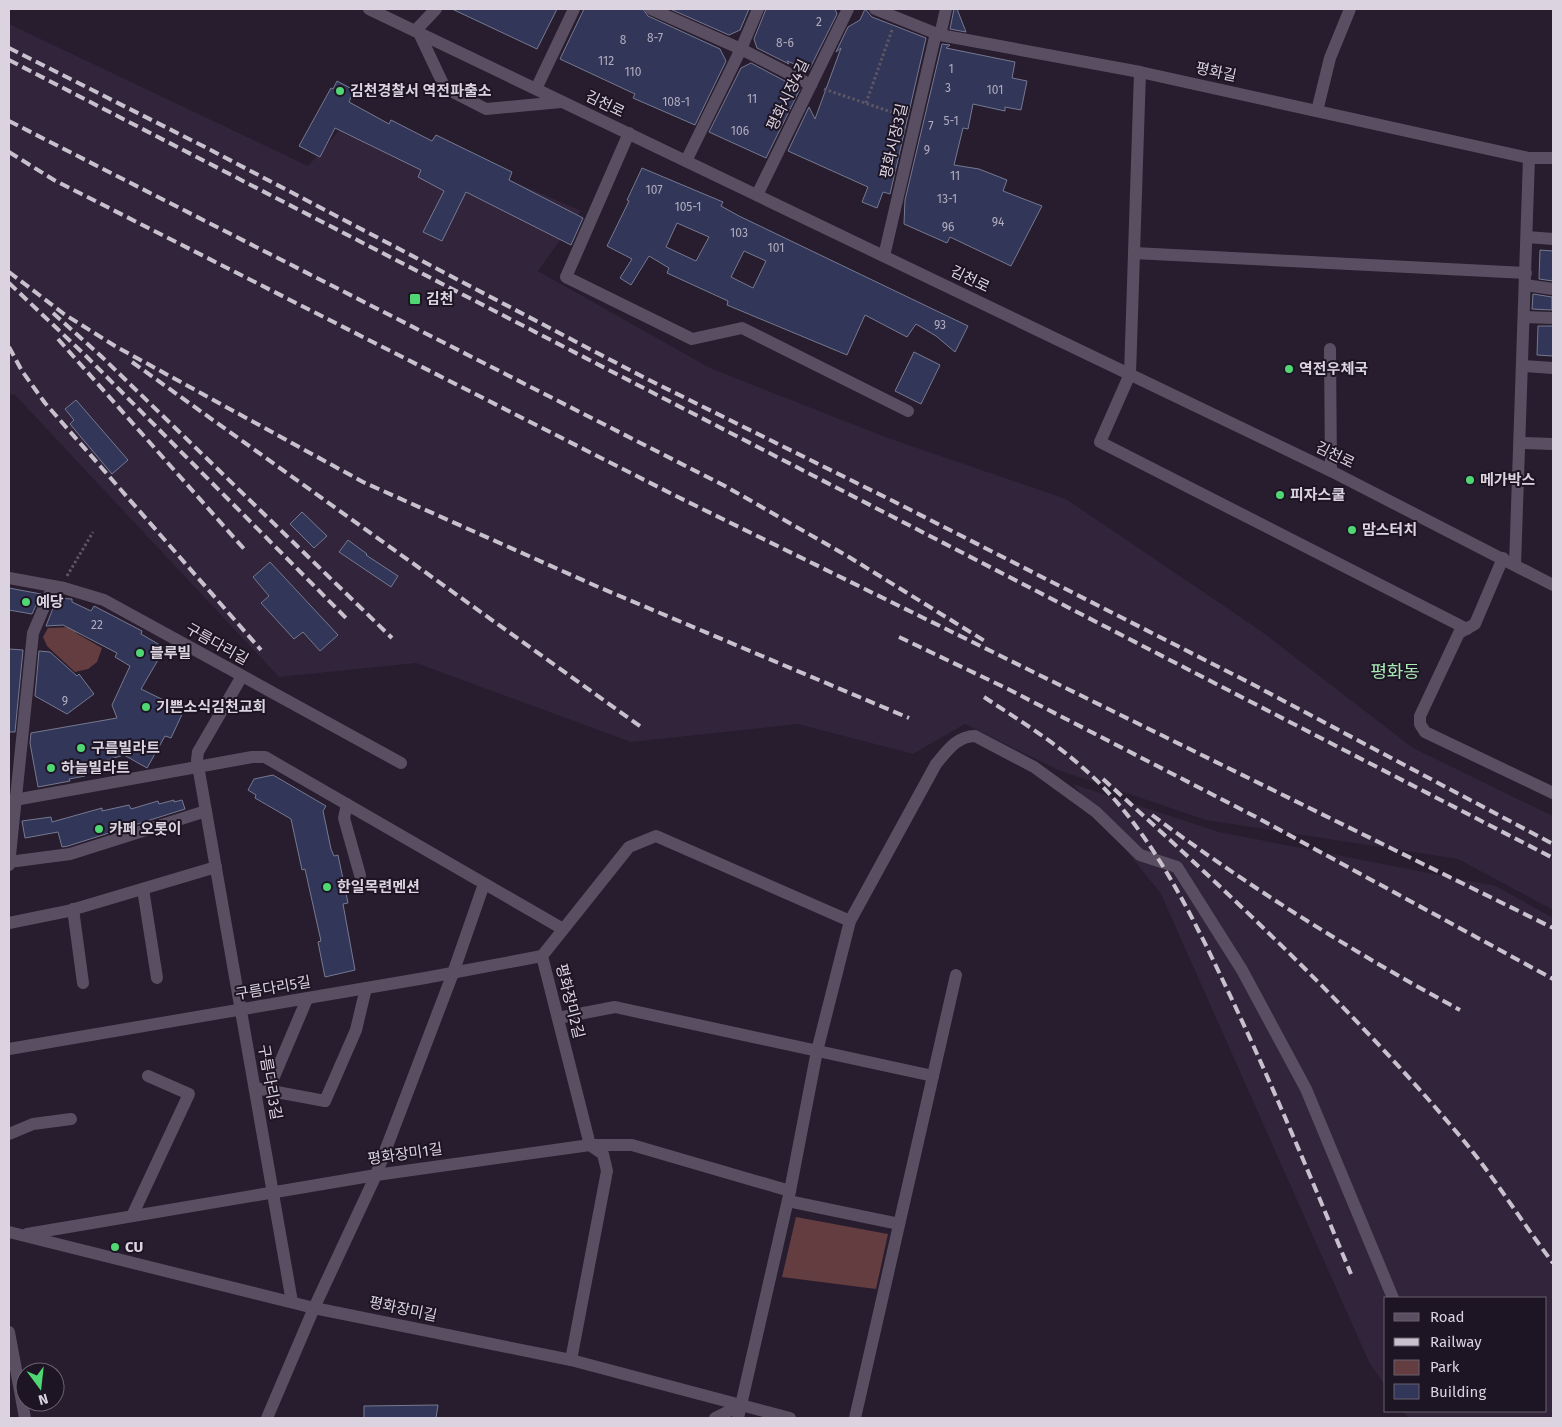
<svg xmlns="http://www.w3.org/2000/svg" width="1562" height="1427" viewBox="0 0 1562 1427" font-family="'Fira Sans','Noto Sans KR',sans-serif">
  <style>
    .built { fill: #31243b }
    .green { fill: #643d40 }
    .building { fill: #323658; stroke: #767990; fill-rule: evenodd }
    .lines { fill: none; stroke-linecap: round; stroke-linejoin: round }
    .path { stroke: #5e5564; stroke-width: 3; stroke-dasharray: 2.5 2.5; stroke-linecap: butt }
    .minor { stroke: #5a4f62; stroke-width: 12 }
    .rail { stroke: #c7c0cd; stroke-width: 4; stroke-dasharray: 10 5; stroke-linecap: butt }
    .poi-dot { fill: #51d674; stroke: #1d1424; stroke-width: 2 }
    .labels { text-anchor: middle; dominant-baseline: central; stroke-width: 4; stroke-linejoin: round; paint-order: stroke }
    .number-label { font-size: 12px; fill: #b1acbe }
    .street-label { font-size: 15px; fill: #dbd4e0; stroke: #1d1424 }
    .poi-label { font-size: 15px; font-weight: bold; fill: #dbd4e0; stroke: #1d1424; text-anchor: start }
    .quarter-label { font-size: 18px; fill: #abecb5; stroke: #1d1424 }
  </style>
  <rect width="100%" height="100%" fill="#271d2e"/>
  <g class="built">
    <polygon points="9,24 308,166 355,112 581,211 538,271 710,368 888,438 1066,499 1261,631 1413,748 1553,816 1553,910 1458,859 1206,820 1058,770 965,724 913,754 798,724 631,742 416,663 279,677 15,395 9,394"/>
    <polygon points="1073,784 1219,832 1496,886 1553,918 1553,1418 1408,1418 1402,1411 1546,1411 1546,1298 1386,1298 1386,1387 1369,1362 1161,894"/>
  </g>
  <g class="green">
    <polygon points="74,627 76,633 102,648 97,662 88,669 75,672 47,646 43,637 48,628"/>
    <polygon points="796,1217 888,1234 876,1289 782,1277"/>
  </g>
  <g class="building">
    <polygon points="452,9 557,9 537,49"/>
    <polygon points="584,9 643,9 648,16 720,49 726,61 695,125 633,98 635,94 560,59"/>
    <polygon points="670,9 749,9 740,30 729,35"/>
    <polygon points="766,9 835,9 837,14 809,70 787,61 789,64 757,48 754,39"/>
    <polygon points="865,9 872,17 926,38 890,194 883,192 877,208 862,202 868,187 788,151 809,107 815,119 841,48 836,52 848,27 860,20"/>
    <polygon points="954,9 957,9 966,32 950,29"/>
    <polygon points="942,44 950,45 946,48 1015,62 1012,78 1027,81 1021,110 1005,107 1005,111 973,104 968,129 963,128 954,165 979,169 1007,180 1003,191 1042,206 1011,266 950,237 947,243 904,224 905,200"/>
    <polygon points="751,63 800,89 766,158 709,132 741,68"/>
    <polygon points="337,81 354,90 349,102 389,124 391,120 432,141 436,135 512,172 509,180 583,218 571,245 466,192 442,241 423,232 444,191 418,177 421,170 335,128 320,157 299,146 331,88 333,89"/>
    <path d="M642,168L723,202L721,206L739,216L968,326L955,352L936,336L916,324L907,337L865,315L847,355L727,305L728,301L667,273L669,268L649,256L631,285L620,278L632,259L607,246L629,201L627,200ZM677,223L709,237L696,261L666,247ZM744,251L766,261L753,288L731,277Z"/>
    <polygon points="1540,250 1553,251 1553,281 1539,279"/>
    <polygon points="1533,294 1552,297 1552,310 1532,309"/>
    <polygon points="1538,326 1553,326 1553,356 1537,355"/>
    <polygon points="914,352 940,365 921,404 895,391"/>
    <polygon points="76,400 128,460 112,474 70,424 74,420 65,409"/>
    <polygon points="302,512 327,536 314,548 290,524"/>
    <polygon points="348,540 367,554 366,555 398,576 391,587 339,552"/>
    <polygon points="270,562 338,635 320,651 303,632 294,639 261,603 269,596 253,577"/>
    <polygon points="9,588 41,594 32,614 9,610"/>
    <polygon points="57,598 72,599 72,602 91,611 94,606 142,631 141,634 165,648 141,689 184,710 171,738 165,736 147,768 124,755 100,762 101,767 92,769 92,772 84,773 85,776 69,779 70,781 38,787 30,743 31,733 117,718 112,705 130,666 115,657 117,653 63,625 46,626"/>
    <polygon points="9,649 23,650 15,732 9,732"/>
    <polygon points="39,651 50,652 77,676 79,674 94,694 67,714 35,696"/>
    <polygon points="273,775 326,806 323,811 331,849 334,856 338,855 348,903 343,904 355,970 325,977 318,942 321,941 305,869 302,870 291,819 255,798 256,795 248,790 254,779"/>
    <polygon points="174,800 174,802 182,800 185,809 68,846 62,847 58,832 25,838 22,821 51,817 52,822 102,808 102,811 129,805 131,809 158,801 159,804"/>
    <polygon points="438,1405 436,1418 364,1418 364,1406"/>
  </g>
  <g class="lines">
    <g class="path">
      <polyline points="824,89 903,116"/>
      <polyline points="866,103 892,30"/>
      <polyline points="67,576 93,532"/>
    </g>
    <g class="minor">
      <polyline points="369,9 1331,471 1553,585"/>
      <polyline points="651,9 741,49 686,161"/>
      <polyline points="758,9 741,49 811,85"/>
      <polyline points="875,9 940,35 1140,72 1529,158 1553,158"/>
      <polyline points="415,31 436,9"/>
      <polyline points="419,33 445,88 486,109 561,102"/>
      <polyline points="940,35 946,9"/>
      <polyline points="1140,72 1130,374 1100,442 1467,629"/>
      <polyline points="536,89 574,9"/>
      <polyline points="1317,111 1330,58 1350,9"/>
      <polyline points="629,133 566,277 692,339 742,328 908,411"/>
      <polyline points="757,195 848,9"/>
      <polyline points="1527,237 1553,239"/>
      <polyline points="1134,253 1526,273"/>
      <polyline points="884,256 936,33"/>
      <polyline points="1525,285 1553,289"/>
      <polyline points="1524,317 1553,318"/>
      <polyline points="1330,349 1331,471"/>
      <polyline points="1523,366 1553,368"/>
      <polyline points="1521,443 1553,444"/>
      <polyline points="1503,558 1475,624 1459,633 1420,716 1420,724 1425,732 1553,793"/>
      <polyline points="1515,565 1529,158"/>
      <polyline points="9,578 64,588 104,600 401,763"/>
      <polyline points="242,676 198,752 197,760 292,1302"/>
      <polyline points="9,801 252,757 265,757 563,929"/>
      <polyline points="347,804 344,818 360,875"/>
      <polyline points="9,862 70,854 206,811"/>
      <polyline points="9,865 33,633 53,586"/>
      <polyline points="143,889 157,978"/>
      <polyline points="73,909 83,983"/>
      <polyline points="9,923 68,911 216,867"/>
      <polyline points="558,1018 615,1007 933,1076"/>
      <polyline points="9,1049 425,978 542,956"/>
      <polyline points="255,1088 325,1101 356,1030 366,988"/>
      <polyline points="268,1091 307,999"/>
      <polyline points="9,1134 33,1124 71,1119"/>
      <polyline points="788,1201 899,1224"/>
      <polyline points="132,1216 189,1094 148,1076"/>
      <polyline points="9,1232 314,1308 571,1360 790,1418"/>
      <polyline points="27,1234 376,1175 590,1145 632,1145 790,1191"/>
      <polyline points="9,1332 25,1418"/>
      <polyline points="571,1360 607,1171 603,1154 590,1145 542,956 629,847 656,836 850,921"/>
      <polyline points="267,1418 314,1308 376,1175 453,973 484,884"/>
      <polyline points="715,1418 741,1405"/>
      <path d="M738,1418L790,1191L817,1051L850,921L936,764C947,751 957,736 975,736L1034,767L1096,812L1140,855L1177,867L1242,970L1306,1089L1393,1298"/>
      <polyline points="855,1418 956,975"/>
    </g>
    <g class="rail">
      <polyline points="9,48 205,147 645,378 893,501 1252,684 1553,844"/>
      <polyline points="9,60 1553,858"/>
      <polyline points="9,121 725,486 849,557 988,643"/>
      <polyline points="9,152 54,180 676,496 1553,928"/>
      <polyline points="9,272 64,314 115,346 363,482 596,586 909,718"/>
      <polyline points="9,283 86,356 348,620"/>
      <polyline points="53,313 102,357 392,638"/>
      <polyline points="58,339 245,550"/>
      <polyline points="9,347 22,371 45,403 261,650"/>
      <polyline points="132,362 644,729"/>
      <polyline points="899,637 1008,689 1258,818 1553,979"/>
      <path d="M984,697C1017,719 1052,740 1082,767C1147,823 1190,911 1226,987C1271,1081 1311,1178 1351,1274"/>
      <path d="M1103,779C1227,891 1351,1007 1459,1135C1493,1175 1521,1221 1553,1263"/>
      <path d="M1152,815C1249,887 1353,952 1460,1010"/>
    </g>
  </g>
  <g class="poi-dot">
    <circle cx="340" cy="91" r="5"/>
    <rect x="409" y="293" width="12" height="12" rx="2.5"/>
    <circle cx="1289" cy="369" r="5"/>
    <circle cx="1470" cy="480" r="5"/>
    <circle cx="1280" cy="495" r="5"/>
    <circle cx="1352" cy="530" r="5"/>
    <circle cx="26" cy="602" r="5"/>
    <circle cx="140" cy="653" r="5"/>
    <circle cx="146" cy="707" r="5"/>
    <circle cx="81" cy="748" r="5"/>
    <circle cx="51" cy="768" r="5"/>
    <circle cx="99" cy="829" r="5"/>
    <circle cx="327" cy="887" r="5"/>
    <circle cx="115" cy="1247" r="5"/>
  </g>
  <g class="labels">
    <g class="number-label">
      <text x="819" y="22">2</text>
      <text x="655" y="38">8-7</text>
      <text x="623" y="40">8</text>
      <text x="785" y="43">8-6</text>
      <text x="606" y="61">112</text>
      <text x="951" y="69">1</text>
      <text x="633" y="72">110</text>
      <text x="948" y="88">3</text>
      <text x="995" y="90">101</text>
      <text x="752" y="99">11</text>
      <text x="676" y="102">108-1</text>
      <text x="951" y="121">5-1</text>
      <text x="931" y="126">7</text>
      <text x="740" y="131">106</text>
      <text x="927" y="150">9</text>
      <text x="955" y="176">11</text>
      <text x="654" y="190">107</text>
      <text x="947" y="199">13-1</text>
      <text x="688" y="207">105-1</text>
      <text x="998" y="222">94</text>
      <text x="948" y="227">96</text>
      <text x="739" y="233">103</text>
      <text x="776" y="248">101</text>
      <text x="940" y="325">93</text>
      <text x="97" y="625">22</text>
      <text x="65" y="701">9</text>
    </g>
    <g class="street-label">
      <text transform="translate(1216 72) rotate(12)">평화길</text>
      <text transform="translate(788 95) rotate(-64)">평화시장4길</text>
      <text transform="translate(605 104) rotate(26)">김천로</text>
      <text transform="translate(894 141) rotate(-77)">평화시장3길</text>
      <text transform="translate(970 279) rotate(26)">김천로</text>
      <text transform="translate(1335 455) rotate(26)">김천로</text>
      <text transform="translate(217 644) rotate(29)">구름다리길</text>
      <text transform="translate(273 988) rotate(-10)">구름다리5길</text>
      <text transform="translate(570 1001) rotate(76)">평화장미2길</text>
      <text transform="translate(270 1082) rotate(80)">구름다리3길</text>
      <text transform="translate(405 1154) rotate(-8)">평화장미1길</text>
      <text transform="translate(403 1309) rotate(12)">평화장미길</text>
    </g>
    <g class="poi-label">
      <text x="350" y="91">김천경찰서 역전파출소</text>
      <text x="426" y="299">김천</text>
      <text x="1299" y="369">역전우체국</text>
      <text x="1480" y="480">메가박스</text>
      <text x="1290" y="495">피자스쿨</text>
      <text x="1362" y="530">맘스터치</text>
      <text x="36" y="602">예당</text>
      <text x="150" y="653">블루빌</text>
      <text x="156" y="707">기쁜소식김천교회</text>
      <text x="91" y="748">구름빌라트</text>
      <text x="61" y="768">하늘빌라트</text>
      <text x="109" y="829">카페 오롯이</text>
      <text x="337" y="887">한일목련멘션</text>
      <text x="125" y="1247">CU</text>
    </g>
    <g class="quarter-label">
      <text x="1395" y="672">평화동</text>
    </g>
  </g>
  <rect width="1562" height="1427" fill="none" stroke="#dbd4e0" stroke-width="20"/>
  <rect x="1384" y="1297" width="162" height="115" fill="#1d1424" stroke="#69616f"/>
  <rect x="1394" y="1313" width="25" height="8" fill="#5a4f62" stroke="#69616f"/>
  <text x="1430" y="1322" font-size="15" fill="#dbd4e0">Road</text>
  <rect x="1394" y="1338" width="25" height="8" fill="#c7c0cd" stroke="#69616f"/>
  <text x="1430" y="1347" font-size="15" fill="#dbd4e0">Railway</text>
  <rect x="1394" y="1360" width="25" height="15" fill="#643d40" stroke="#69616f"/>
  <text x="1430" y="1372" font-size="15" fill="#dbd4e0">Park</text>
  <rect x="1394" y="1384" width="25" height="15" fill="#323658" stroke="#69616f"/>
  <text x="1430" y="1397" font-size="15" fill="#dbd4e0">Building</text>
  <g transform="translate(40 1387) rotate(165)"><circle r="24" fill="#1d1424" stroke="#69616f"/>
  <path d="M0-4L9 19L0 12L-9 19Z" fill="#51d674"/>
  <text y="-8" font-size="14" font-weight="bold" text-anchor="middle" fill="#dbd4e0">N</text>
  </g>
</svg>
